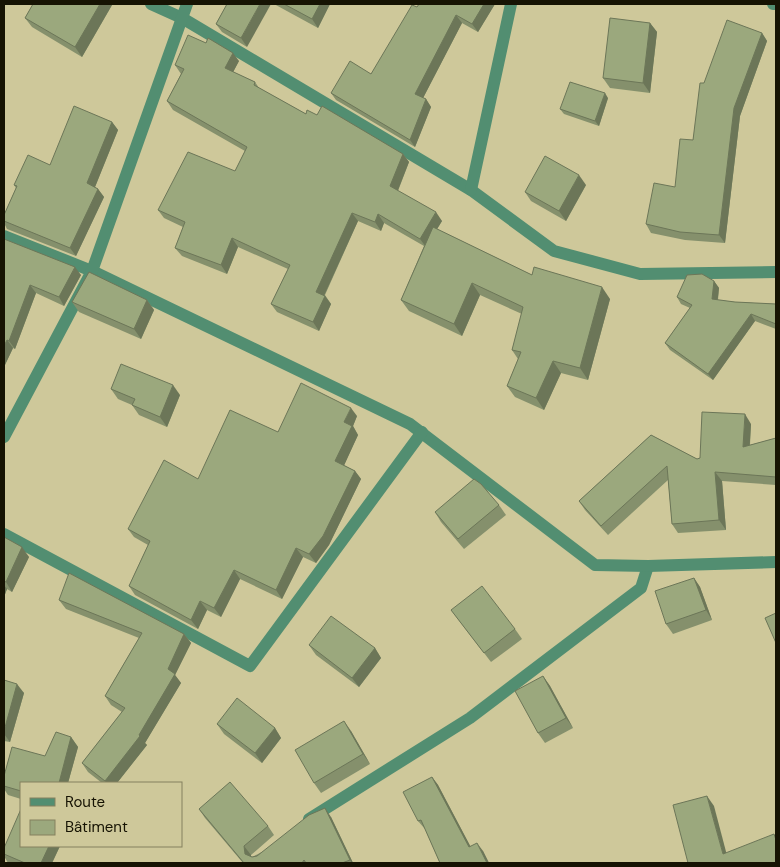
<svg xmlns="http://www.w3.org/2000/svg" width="780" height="867" viewBox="0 0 780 867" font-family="'DM Sans',sans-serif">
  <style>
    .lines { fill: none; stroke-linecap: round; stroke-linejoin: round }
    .service { stroke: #528e71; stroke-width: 12 }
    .minor { stroke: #528e71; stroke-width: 12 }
    .wall { fill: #85906c }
    .shaded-wall { fill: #6c7658 }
    .building { fill: #9ba87d; stroke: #6c7658 }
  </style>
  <rect width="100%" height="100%" fill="#cec89a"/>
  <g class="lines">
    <polyline class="service" points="309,819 470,718 641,588 648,566"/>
    <g class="minor">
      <polyline points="151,4 182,18 471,190 554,251 640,274 776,272"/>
      <polyline points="773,4 776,4"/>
      <polyline points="471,190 511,4"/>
      <polyline points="4,236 92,271 410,424 595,565 648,566 776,562"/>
      <polyline points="4,437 92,271 187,4"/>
      <polyline points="4,534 250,666 422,432"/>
    </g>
  </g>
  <g class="wall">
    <polygon points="33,4 112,4 112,5 82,57 32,27 25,18"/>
    <polygon points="227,4 247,47 222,32 216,24"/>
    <polygon points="274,4 330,4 318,28"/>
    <polygon points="419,4 495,4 478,32 462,23 423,98 426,99 431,107 415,147 336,100 331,93 371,74"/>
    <polygon points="650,23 657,32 650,93 610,88 603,78"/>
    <polygon points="762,33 767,41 740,116 725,243 685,240 651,233 646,224 675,187 693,140 704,83"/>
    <polygon points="206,43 239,61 233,72 255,82 259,88 306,114 403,154 409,162 398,191 442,221 437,229 532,275 610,299 588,380 561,373 544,410 515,397 507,386 518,359 512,350 522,314 480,295 462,336 409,311 401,300 424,246 384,223 381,231 358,221 325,295 331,304 319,331 277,312 271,304 288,269 238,247 227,274 182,256 175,248 183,227 164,218 158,210 235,171 245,151 173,110 167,101 181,74 175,65"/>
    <polygon points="608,98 599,126 564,114 560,109"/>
    <polygon points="112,122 118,130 95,187 98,189 104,197 76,256 7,229 4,223 4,215 16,188 14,185 50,165"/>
    <polygon points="586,185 566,221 531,201 525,192"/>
    <polygon points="4,239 81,275 64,306 36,293 15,349 13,348 4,367"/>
    <polygon points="714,281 719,288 718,300 735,302 776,304 776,329 755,321 713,380 670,350 665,343 690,308 681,304 677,297"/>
    <polygon points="147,300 154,310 141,339 79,312 72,302"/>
    <polygon points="111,389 180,395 167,427 139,415 132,405 118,399"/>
    <polygon points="357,416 353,426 358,435 344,465 355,471 361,479 329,545 316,563 303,557 282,599 240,579 221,617 207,610 198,629 135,595 129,586 148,545 134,537 128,529 198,479 278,432"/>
    <polygon points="751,424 750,445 776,438 776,485 722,481 726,530 678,533 672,524 668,480 608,535 585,510 579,501 651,435 697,459 700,458"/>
    <polygon points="499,505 506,515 464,549 441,522 435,512"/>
    <polygon points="4,537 29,557 12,592 7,589 4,597"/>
    <polygon points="694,578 700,587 712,620 673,634 666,624"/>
    <polygon points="59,600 184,634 191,643 175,675 181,683 145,743 147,745 117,783 102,783 88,772 82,763 122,712 111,705 105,696 139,638 66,609"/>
    <polygon points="451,610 515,629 522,639 491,662"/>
    <polygon points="309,645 375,648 381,658 359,687 316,655"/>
    <polygon points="543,676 550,686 573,728 545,743 538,733"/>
    <polygon points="4,680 24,693 10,742 4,741"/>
    <polygon points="217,724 275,728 281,738 262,763 224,734"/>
    <polygon points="351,731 370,764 321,793 314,783"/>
    <polygon points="71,737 78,747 68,783 21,783 21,799 8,795 4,789 4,776 45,756"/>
    <polygon points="432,777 438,785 470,846 483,851 489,863 440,863 425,829 418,821"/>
    <polygon points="199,809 268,826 274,835 251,855 251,856 252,857 331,817 353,863 243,863 205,818"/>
    <polygon points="60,846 52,863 8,863 4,856 4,848"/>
  </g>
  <g class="shaded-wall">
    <polygon points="100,4 112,4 112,5 82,57 75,47"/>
    <polygon points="260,4 271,4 247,47 241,38"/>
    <polygon points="320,4 330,4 318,28 312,19"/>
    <polygon points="484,4 495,4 478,32 472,24"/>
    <polygon points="456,15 462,23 421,102 415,94"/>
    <polygon points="650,23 657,32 650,93 643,83"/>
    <polygon points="762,33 767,41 740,116 725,243 719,235 734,108"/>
    <polygon points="233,53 239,61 231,76 225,68"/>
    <polygon points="605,93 608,98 599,126 595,121"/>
    <polygon points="426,99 431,107 415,147 410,140"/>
    <polygon points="112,122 118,130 93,192 87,183"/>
    <polygon points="403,154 409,162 396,195 390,186"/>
    <polygon points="579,175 586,185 566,221 559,211"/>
    <polygon points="98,189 104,197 76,256 70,248"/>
    <polygon points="436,212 442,221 426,247 420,239"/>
    <polygon points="352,213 358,221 322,300 316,292"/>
    <polygon points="378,214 384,223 381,231 375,222"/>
    <polygon points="232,238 238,247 227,274 221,265"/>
    <polygon points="75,267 81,275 64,306 59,297"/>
    <polygon points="714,281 719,288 717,305 712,299"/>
    <polygon points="472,283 480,295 462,336 454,324"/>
    <polygon points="30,285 36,293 15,349 9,341"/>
    <polygon points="602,287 610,299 588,380 580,368"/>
    <polygon points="325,296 331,304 319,331 313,322"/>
    <polygon points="147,300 154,310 141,339 134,329"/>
    <polygon points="751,314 755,321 713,380 708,374"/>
    <polygon points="7,340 13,348 4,367 4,346"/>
    <polygon points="553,361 561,373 544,410 536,398"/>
    <polygon points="173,385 180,395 167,427 160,417"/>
    <polygon points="351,408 357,416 353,426 358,435 342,470 335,461 344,422"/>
    <polygon points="745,414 751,424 749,456 743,447"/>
    <polygon points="355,471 361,479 329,545 316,563 309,554"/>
    <polygon points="715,472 722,481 726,530 719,520"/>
    <polygon points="22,547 29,557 12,592 6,582"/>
    <polygon points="296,548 303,557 282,599 276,590"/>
    <polygon points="234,570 240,579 221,617 214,608"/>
    <polygon points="694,578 700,587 712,620 706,610"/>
    <polygon points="4,585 7,589 4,597"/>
    <polygon points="200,601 207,610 198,629 191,620"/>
    <polygon points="184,634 191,643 175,675 181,683 145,743 147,745 117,783 106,783 105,781 139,735 168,669"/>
    <polygon points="375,648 381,658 359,687 352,678"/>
    <polygon points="543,676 550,686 573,728 566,718"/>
    <polygon points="17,684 24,693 10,742 4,734 4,731"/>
    <polygon points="344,721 351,731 370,764 363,754"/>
    <polygon points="275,728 281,738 262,763 255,753"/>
    <polygon points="71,737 78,747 68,783 59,783"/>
    <polygon points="432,777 438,785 475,855 469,847"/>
    <polygon points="707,796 714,806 729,863 723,854"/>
    <polygon points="325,808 331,817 353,863 352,863 350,860"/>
    <polygon points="477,843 483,851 489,863 487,863"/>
    <polygon points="49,846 60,846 52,863 41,863"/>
    <polygon points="244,846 251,855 251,863 245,854"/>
  </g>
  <g class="building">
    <polygon points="33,4 100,4 75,47 25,18"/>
    <polygon points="227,4 260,4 241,38 216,24"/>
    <polygon points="284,4 320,4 312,19"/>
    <polygon points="419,4 484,4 472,24 456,15 415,94 426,99 410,140 331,93 350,61 371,74 412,5 417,7"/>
    <polygon points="610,18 650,23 643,83 603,78"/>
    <polygon points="727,20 762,33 734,108 719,235 680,232 646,224 654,183 675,187 680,139 693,140 700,83 704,83"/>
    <polygon points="188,35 206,43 208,38 233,53 225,68 255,82 254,85 306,114 307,110 317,115 322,106 403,154 390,186 436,212 420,239 378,214 375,222 352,213 316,292 325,296 313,322 271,304 290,265 232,238 221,265 175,248 185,222 158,210 188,152 235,171 247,147 167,101 184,69 175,65"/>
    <polygon points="570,82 605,93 595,121 560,109"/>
    <polygon points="74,106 112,122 87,183 98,189 70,248 4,221 4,215 17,186 14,185 28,155 50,165"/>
    <polygon points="545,156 579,175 559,211 525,192"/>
    <polygon points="433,227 532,275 534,267 602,287 580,368 553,361 536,398 507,386 521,352 512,350 523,307 472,283 454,324 401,300"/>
    <polygon points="4,239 75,267 59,297 30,285 9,341 7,340 4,346"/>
    <polygon points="89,272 147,300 134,329 72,302"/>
    <polygon points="702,274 714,281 712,299 735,302 776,304 776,324 751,314 708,374 665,343 692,305 677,297 687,275"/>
    <polygon points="121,364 173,385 160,417 132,405 135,399 111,389"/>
    <polygon points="301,383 351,408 344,422 352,426 335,461 355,471 323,536 309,554 296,548 276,590 234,570 214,608 200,601 191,620 129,586 150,541 128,529 164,460 198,479 230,410 278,432"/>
    <polygon points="702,412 745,414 743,447 776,438 776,477 715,472 719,520 672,524 667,466 601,526 579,501 651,435 697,459 700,458"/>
    <polygon points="474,479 481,484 499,505 458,539 435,512"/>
    <polygon points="4,537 22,547 6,582 4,581"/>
    <polygon points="69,573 184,634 168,669 175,674 139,735 140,736 105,781 82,763 125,708 105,696 142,633 59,600"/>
    <polygon points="694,578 706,610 666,624 655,591"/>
    <polygon points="482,586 515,629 484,653 451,610"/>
    <polygon points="776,613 776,643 765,618"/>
    <polygon points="331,616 375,648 352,678 309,645"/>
    <polygon points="543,676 566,718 538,733 515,691"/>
    <polygon points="4,680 17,684 4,731"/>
    <polygon points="237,698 275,728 255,753 217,724"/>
    <polygon points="344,721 363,754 314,783 295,750"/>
    <polygon points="56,732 71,737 59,783 21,783 21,791 4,786 4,776 12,747 45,756"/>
    <polygon points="432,777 469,847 477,843 487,863 440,863 421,820 418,821 403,792"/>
    <polygon points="230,782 268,826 244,846 245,854 252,857 257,856 309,815 325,808 350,860 342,863 306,863 304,860 302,863 244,863 199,809"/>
    <polygon points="707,796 723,854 774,834 776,840 776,863 688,863 673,805"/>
    <polygon points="21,809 21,846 49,846 41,863 25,863 4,854 4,848"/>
  </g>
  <rect width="780" height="867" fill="none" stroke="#161303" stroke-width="10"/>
  <rect x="20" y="782" width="162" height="65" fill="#cec89a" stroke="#84805e"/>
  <rect x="30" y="798" width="25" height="8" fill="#528e71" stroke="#84805e"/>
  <text x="65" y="807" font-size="15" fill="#161303">Route</text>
  <rect x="30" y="820" width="25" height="15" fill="#9ba87d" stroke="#84805e"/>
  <text x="65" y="832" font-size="15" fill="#161303">Bâtiment</text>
</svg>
